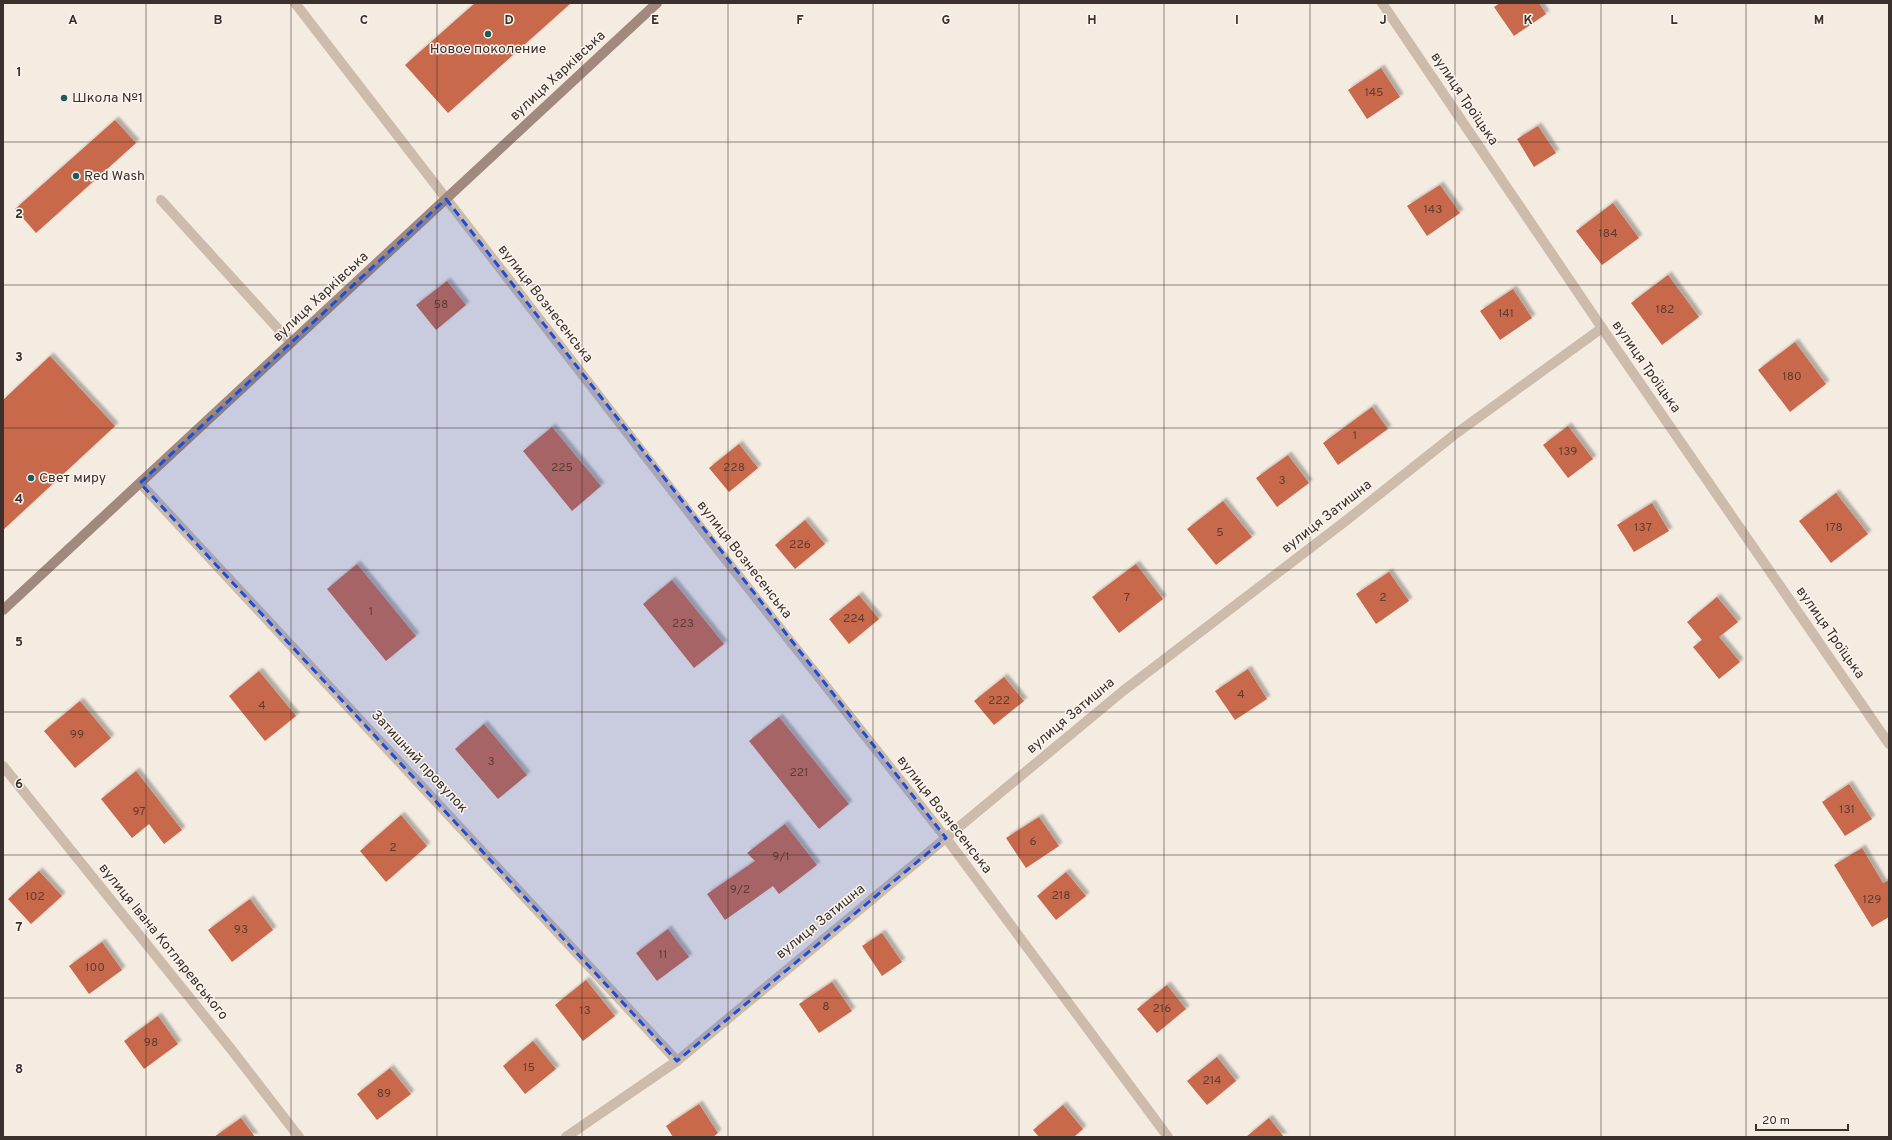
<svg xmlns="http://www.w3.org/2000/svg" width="1892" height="1140" viewBox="0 0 1892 1140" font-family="Overpass,sans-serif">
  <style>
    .building { fill: #c8694b; filter: url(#shadow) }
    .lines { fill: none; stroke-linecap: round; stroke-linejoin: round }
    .street { stroke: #cdbbac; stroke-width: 10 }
    .secondary { stroke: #a18a7d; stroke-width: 10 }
    .marked { fill: #1d4ed8; fill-opacity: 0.2; stroke: #1d4ed8; stroke-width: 3; stroke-dasharray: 8 5; stroke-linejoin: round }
    .grid { fill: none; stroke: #3b302b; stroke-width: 1; stroke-opacity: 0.55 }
    .poi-dot { fill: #1f5a5e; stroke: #fbf5ee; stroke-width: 1.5 }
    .labels { text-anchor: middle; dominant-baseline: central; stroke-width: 3; stroke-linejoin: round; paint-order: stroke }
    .number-label { font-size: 12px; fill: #5e3e33 }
    .poi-label { font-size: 14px; fill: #3b302b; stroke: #fbf5ee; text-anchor: start }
    .street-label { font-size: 14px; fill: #3b302b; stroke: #fbf5ee }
    .grid-label { font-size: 13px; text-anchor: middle; font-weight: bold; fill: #3b302b; stroke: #fbf5ee; stroke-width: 3; stroke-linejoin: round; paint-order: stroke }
  </style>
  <defs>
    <filter id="shadow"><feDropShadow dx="3.5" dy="-3.5" stdDeviation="1" flood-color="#0004"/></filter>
  </defs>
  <rect width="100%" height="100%" fill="#f4ebe1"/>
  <g class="building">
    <polygon points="475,3 571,3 448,113 405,65"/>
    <polygon points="1500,3 1539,3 1546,14 1514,36 1494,7"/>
    <polygon points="1381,68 1400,97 1367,119 1348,90"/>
    <polygon points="115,120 136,143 36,233 15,209"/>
    <polygon points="1538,126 1556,153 1534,167 1517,139"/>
    <polygon points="1440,185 1460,213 1427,236 1407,206"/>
    <polygon points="1613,203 1639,238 1602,265 1576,231"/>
    <polygon points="1668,275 1699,317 1662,345 1631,303"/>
    <polygon points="447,281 466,305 436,330 416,305"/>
    <polygon points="1513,289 1532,318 1500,340 1480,311"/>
    <polygon points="1795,342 1826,384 1790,412 1758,370"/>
    <polygon points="50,356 115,426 3,530 3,400"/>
    <polygon points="1372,407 1388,429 1338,465 1323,443"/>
    <polygon points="1568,426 1593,459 1568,478 1543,445"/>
    <polygon points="552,427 601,486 572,511 523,451"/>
    <polygon points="739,444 758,468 729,492 709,468"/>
    <polygon points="1288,455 1309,483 1277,507 1256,478"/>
    <polygon points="1836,493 1868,534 1831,563 1799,521"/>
    <polygon points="1223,501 1252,537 1216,565 1187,529"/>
    <polygon points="1652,503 1669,531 1634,552 1617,525"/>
    <polygon points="805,520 825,544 795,569 775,545"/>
    <polygon points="357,564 416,636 386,661 327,589"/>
    <polygon points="1136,564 1163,599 1119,633 1092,597"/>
    <polygon points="1389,572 1409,601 1376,624 1356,594"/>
    <polygon points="672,580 724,644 694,668 643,604"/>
    <polygon points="859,595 879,619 849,644 829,619"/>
    <polygon points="1717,597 1738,622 1719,637 1740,662 1719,679 1693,647 1702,640 1687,622"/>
    <polygon points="1248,669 1267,699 1235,720 1215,691"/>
    <polygon points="259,671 296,716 265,741 229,696"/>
    <polygon points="1004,677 1024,701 994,725 974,701"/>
    <polygon points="80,701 111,738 75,768 44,731"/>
    <polygon points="779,717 849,804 819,829 749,741"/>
    <polygon points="484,724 527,775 498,799 455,749"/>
    <polygon points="136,771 182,830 164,844 149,824 132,838 101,799"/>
    <polygon points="1849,784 1872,819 1845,836 1822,802"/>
    <polygon points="401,815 427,846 386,882 360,851"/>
    <polygon points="1039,817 1059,846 1026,868 1006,838"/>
    <polygon points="785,824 817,865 779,894 773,886 725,920 707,894 755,861 747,853"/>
    <polygon points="1862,848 1883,883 1889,880 1889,917 1872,927 1834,865"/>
    <polygon points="39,871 62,896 31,924 8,899"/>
    <polygon points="1066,872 1086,896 1056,920 1037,896"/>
    <polygon points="250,899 273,930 232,962 208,930"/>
    <polygon points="668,929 689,957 657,981 636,953"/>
    <polygon points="882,933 902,962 882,976 862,946"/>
    <polygon points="102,942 122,970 89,994 69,966"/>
    <polygon points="586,980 615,1016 583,1041 555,1005"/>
    <polygon points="832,982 852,1011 819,1033 799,1004"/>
    <polygon points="1167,985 1186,1009 1157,1033 1137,1009"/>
    <polygon points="158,1016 178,1044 144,1069 124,1041"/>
    <polygon points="533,1041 556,1069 525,1094 503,1066"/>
    <polygon points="1217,1057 1236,1081 1207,1105 1187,1081"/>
    <polygon points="390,1068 411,1094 377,1120 357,1094"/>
    <polygon points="699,1104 718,1133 713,1137 673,1137 666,1126"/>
    <polygon points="1063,1105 1083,1129 1074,1137 1039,1137 1033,1130"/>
    <polygon points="241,1118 255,1137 214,1137"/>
    <polygon points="1269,1118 1284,1137 1246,1137"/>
  </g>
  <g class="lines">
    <g class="street">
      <polyline points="295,3 711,541 946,838 1168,1137"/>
      <polyline points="1382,3 1602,328 1889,744"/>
      <polyline points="161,200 291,343"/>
      <polyline points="140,483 677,1061"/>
      <polyline points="3,766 231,1049 299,1137"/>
      <polyline points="566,1137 677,1061 1123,691 1343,523 1454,435 1602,328"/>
    </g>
    <polyline class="secondary" points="3,610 657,3"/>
  </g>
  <path class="marked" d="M446,199L946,838L677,1061L140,483Z"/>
  <path class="grid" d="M146,3V1137M291,3V1137M437,3V1137M582,3V1137M728,3V1137M873,3V1137M1019,3V1137M1164,3V1137M1310,3V1137M1455,3V1137M1601,3V1137M1746,3V1137M3,142H1889M3,285H1889M3,428H1889M3,570H1889M3,712H1889M3,855H1889M3,998H1889"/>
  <g class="poi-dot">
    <circle cx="488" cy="34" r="4"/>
    <circle cx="64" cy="98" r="4"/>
    <circle cx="76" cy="176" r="4"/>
    <circle cx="31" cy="478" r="4"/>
  </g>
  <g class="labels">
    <g class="number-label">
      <text x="1374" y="93">145</text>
      <text x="1433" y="210">143</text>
      <text x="1608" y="234">184</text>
      <text x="441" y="305">58</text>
      <text x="1665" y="310">182</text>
      <text x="1506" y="314">141</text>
      <text x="1792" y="377">180</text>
      <text x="1355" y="436">1</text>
      <text x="1568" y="452">139</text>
      <text x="562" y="468">225</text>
      <text x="734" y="468">228</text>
      <text x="1282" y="481">3</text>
      <text x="1643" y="528">137</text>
      <text x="1834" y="528">178</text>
      <text x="1220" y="533">5</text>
      <text x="800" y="545">226</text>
      <text x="1127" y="598">7</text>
      <text x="1383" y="598">2</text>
      <text x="371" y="612">1</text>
      <text x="854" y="619">224</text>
      <text x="683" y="624">223</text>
      <text x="1241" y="695">4</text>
      <text x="999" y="701">222</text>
      <text x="262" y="706">4</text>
      <text x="77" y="735">99</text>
      <text x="491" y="762">3</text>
      <text x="799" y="773">221</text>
      <text x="1847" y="810">131</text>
      <text x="139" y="812">97</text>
      <text x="1033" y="842">6</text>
      <text x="393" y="848">2</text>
      <text x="781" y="857">9/1</text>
      <text x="740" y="890">9/2</text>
      <text x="1061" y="896">218</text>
      <text x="35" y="897">102</text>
      <text x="1872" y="900">129</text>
      <text x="241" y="930">93</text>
      <text x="663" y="955">11</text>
      <text x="95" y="968">100</text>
      <text x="826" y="1007">8</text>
      <text x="1162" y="1009">216</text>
      <text x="585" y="1011">13</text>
      <text x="151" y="1043">98</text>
      <text x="529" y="1068">15</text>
      <text x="1212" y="1081">214</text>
      <text x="384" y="1094">89</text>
    </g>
    <g class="poi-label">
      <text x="488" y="49" text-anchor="middle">Новое поколение</text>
      <text x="72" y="98">Школа №1</text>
      <text x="84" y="176">Red Wash</text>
      <text x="39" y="478">Свет миру</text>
    </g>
    <g class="street-label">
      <text transform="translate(558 76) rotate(-43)">вулиця Харківська</text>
      <text transform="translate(1464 99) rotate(56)">вулиця Троїцька</text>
      <text transform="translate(321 297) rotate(-43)">вулиця Харківська</text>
      <text transform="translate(545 304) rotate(52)">вулиця Вознесенська</text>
      <text transform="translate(1646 367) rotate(55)">вулиця Троїцька</text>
      <text transform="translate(1327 517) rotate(-38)">вулиця Затишна</text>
      <text transform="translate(744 560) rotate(52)">вулиця Вознесенська</text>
      <text transform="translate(1830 633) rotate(55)">вулиця Троїцька</text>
      <text transform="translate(1071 716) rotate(-40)">вулиця Затишна</text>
      <text transform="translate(419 762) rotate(47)">Затишний провулок</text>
      <text transform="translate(944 815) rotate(52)">вулиця Вознесенська</text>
      <text transform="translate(821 922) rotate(-39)">вулиця Затишна</text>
      <text transform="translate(163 942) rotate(51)">вулиця Івана Котляревського</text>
    </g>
  </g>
  <g class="grid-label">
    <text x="73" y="24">A</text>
    <text x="218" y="24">B</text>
    <text x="364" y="24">C</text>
    <text x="509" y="24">D</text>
    <text x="655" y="24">E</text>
    <text x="800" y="24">F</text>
    <text x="946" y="24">G</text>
    <text x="1092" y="24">H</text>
    <text x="1237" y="24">I</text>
    <text x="1383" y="24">J</text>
    <text x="1528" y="24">K</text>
    <text x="1674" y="24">L</text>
    <text x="1819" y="24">M</text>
    <text x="19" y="76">1</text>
    <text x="19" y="218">2</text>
    <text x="19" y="361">3</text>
    <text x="19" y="503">4</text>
    <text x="19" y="646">5</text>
    <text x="19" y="788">6</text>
    <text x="19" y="931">7</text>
    <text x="19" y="1073">8</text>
  </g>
  <rect width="1892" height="1140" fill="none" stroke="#3b302b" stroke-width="8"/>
  <path d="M1756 1124v6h92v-6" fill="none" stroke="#3b302b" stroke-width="2"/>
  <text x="1762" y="1124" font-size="12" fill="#3b302b" stroke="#fbf5ee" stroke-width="3" paint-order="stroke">20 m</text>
</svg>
